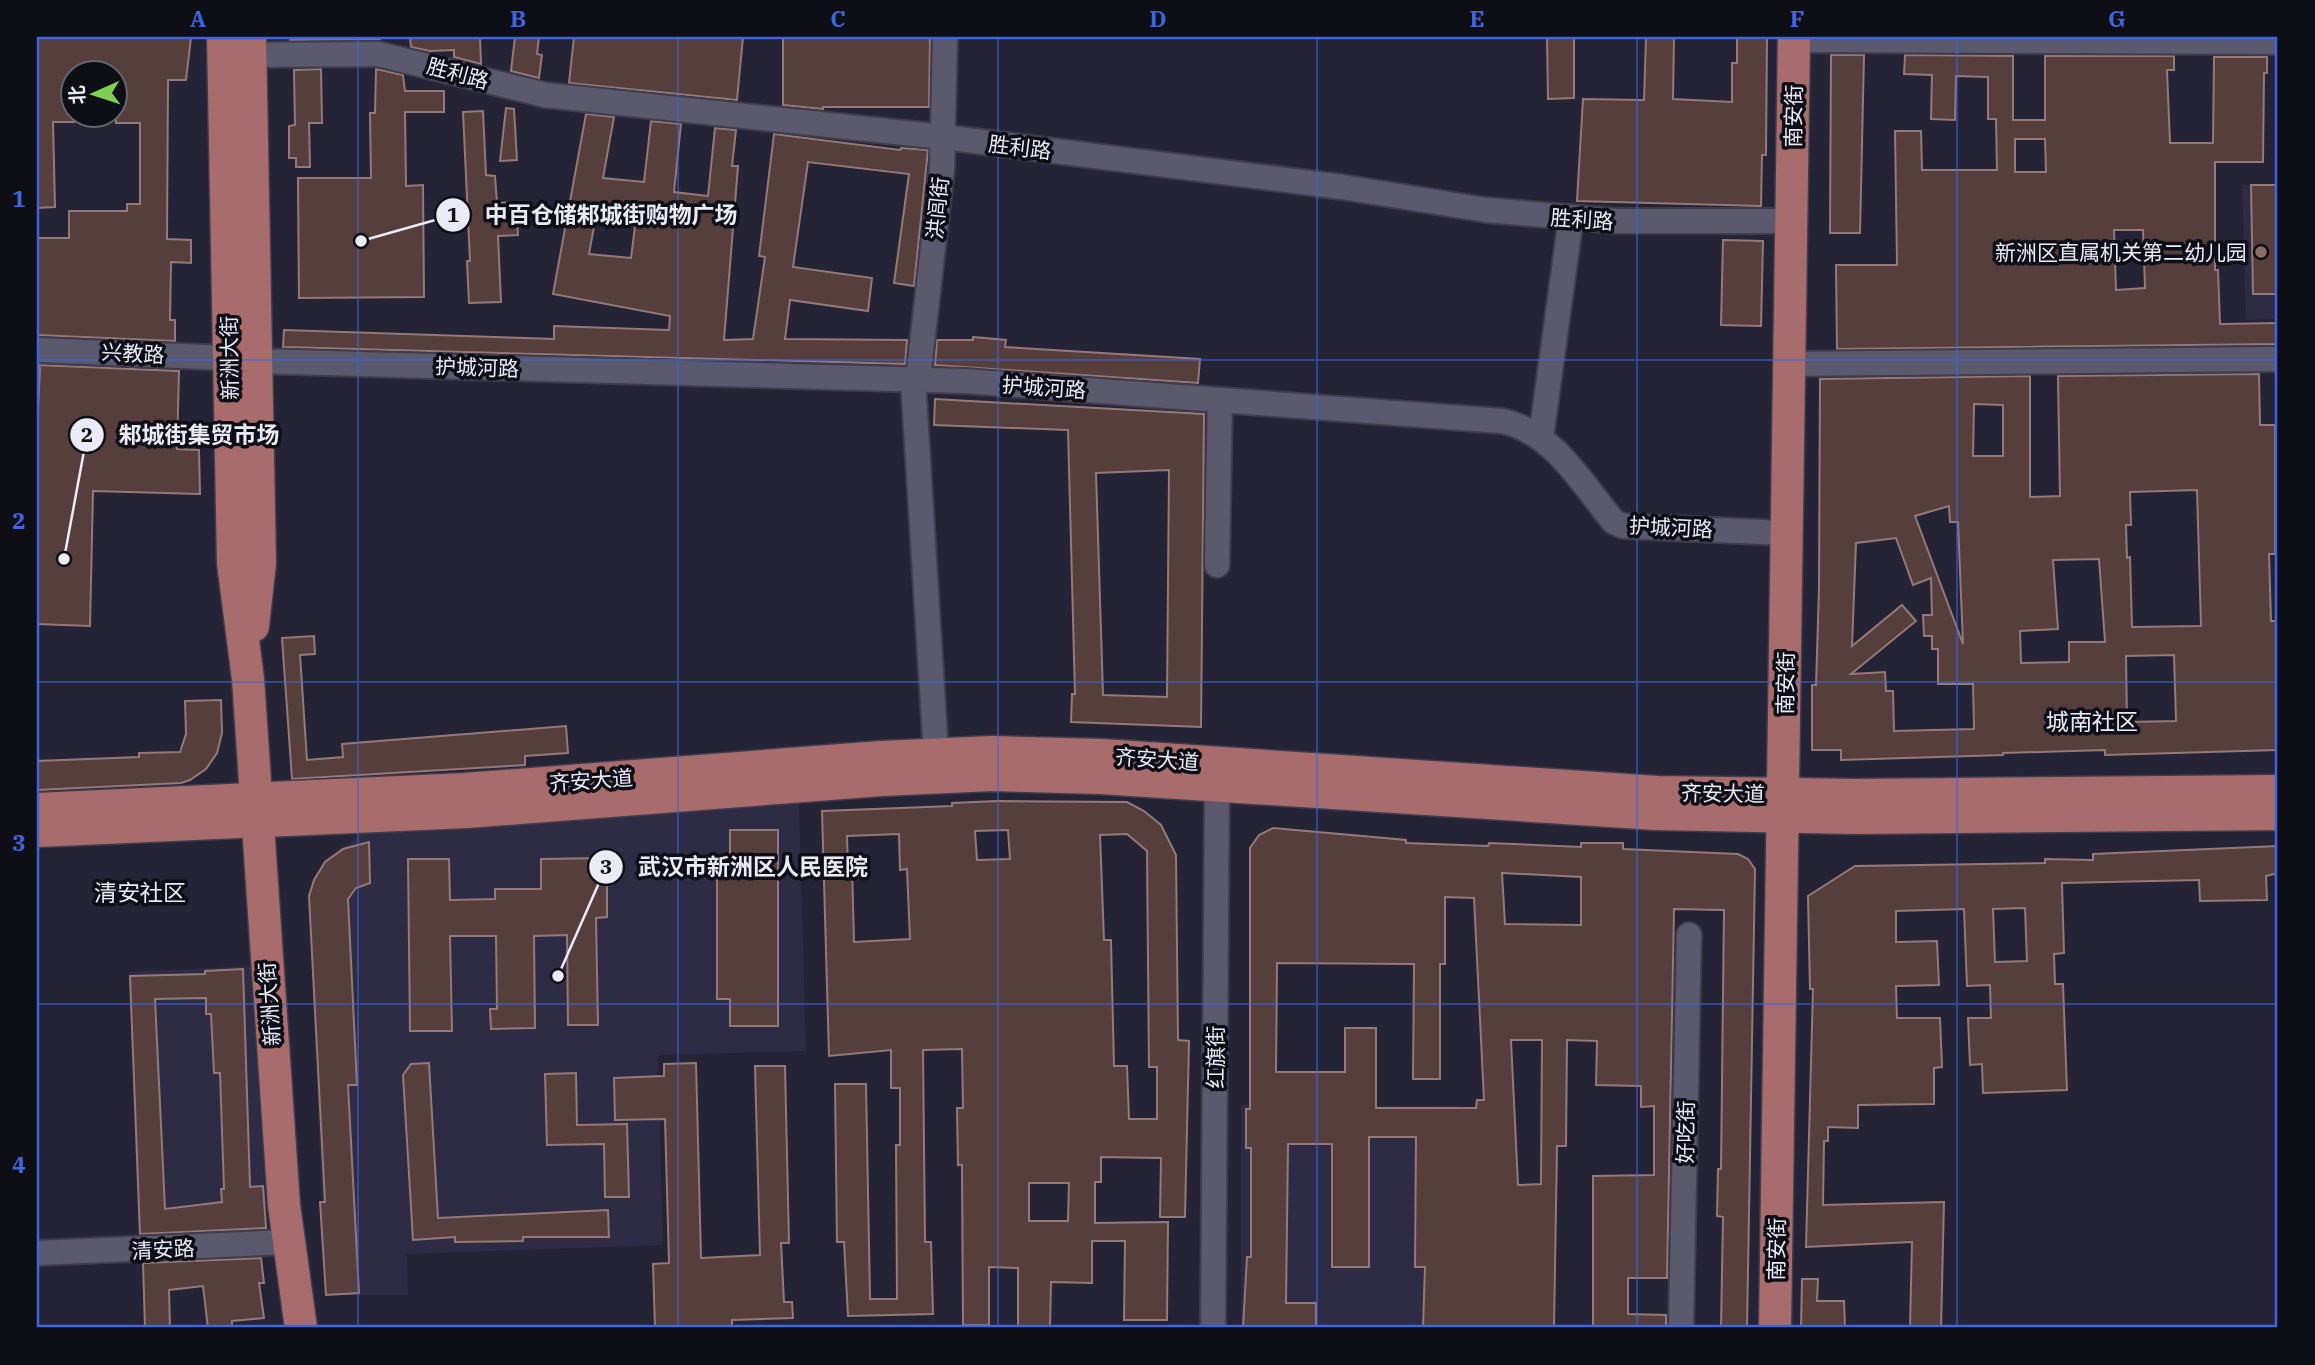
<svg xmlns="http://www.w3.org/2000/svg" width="2315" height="1365" viewBox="0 0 2315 1365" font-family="'IBM Plex Serif','Noto Sans SC',serif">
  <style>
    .built { fill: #2e2c44 }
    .building { fill: #563e3d; stroke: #957978; stroke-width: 2; fill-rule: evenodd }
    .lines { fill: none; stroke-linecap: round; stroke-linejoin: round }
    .minor-casing { stroke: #3f3d4d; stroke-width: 28 }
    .major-casing { stroke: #3f3d4d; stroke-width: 35 }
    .minor { stroke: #5a596e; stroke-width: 24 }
    .major { stroke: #a96c6c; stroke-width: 32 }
    .grid { fill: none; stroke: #3c66dd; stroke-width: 2; stroke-opacity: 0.55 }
    .education-dot { fill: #8d6e63; stroke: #0e0e16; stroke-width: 2.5 }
    .labels { text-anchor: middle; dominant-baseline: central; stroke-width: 7; stroke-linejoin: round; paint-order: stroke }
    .street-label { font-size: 21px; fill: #ebebf8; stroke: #0e0e16 }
    .poi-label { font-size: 21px; fill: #ebebf8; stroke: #0e0e16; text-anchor: end }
    .neighbourhood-label { font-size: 23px; fill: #ebebf8; stroke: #0e0e16 }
    .leader { fill: none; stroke: #ebebf8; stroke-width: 2.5 }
    .callout-dot { fill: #ebebf8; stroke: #0e0e16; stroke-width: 2.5 }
    .mark-label { font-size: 21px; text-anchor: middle; font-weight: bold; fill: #111 }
    .callout-label { font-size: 23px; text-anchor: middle; font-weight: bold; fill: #ebebf8; stroke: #0e0e16; stroke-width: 7; stroke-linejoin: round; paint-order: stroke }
    .neatline { fill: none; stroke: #3c66dd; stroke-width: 2.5 }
    .grid-label { font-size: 23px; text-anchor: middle; font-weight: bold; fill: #3c66dd }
  </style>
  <rect width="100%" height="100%" fill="#252336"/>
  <g class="built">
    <polygon points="2278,184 2278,319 2246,320 2242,185"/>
    <polygon points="799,803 806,1051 658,1055 663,1245 407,1254 408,1295 326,1295 309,901 325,862 371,826"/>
    <polygon points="250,966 268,1238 139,1248 129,972"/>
    <polygon points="1241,1105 1458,1106 1458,1328 1241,1328"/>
  </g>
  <g class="building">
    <polygon points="37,37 191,37 186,80 168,80 167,239 191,240 191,263 171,262 170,320 175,320 175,341 37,335 37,238 69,238 69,211 127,211 127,204 140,204 140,123 116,123 116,74 74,74 74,122 53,122 55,207 37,208"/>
    <polygon points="290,37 380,37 380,39 290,40"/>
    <polygon points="410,37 480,37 481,64 454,57 454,50 430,51 411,47"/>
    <polygon points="515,37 539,37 537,54 542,55 539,78 511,71"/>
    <polygon points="574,37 743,37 737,100 569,83"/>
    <polygon points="783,37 930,37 929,107 823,107 823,109 783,105"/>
    <polygon points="1547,37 1574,37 1574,98 1548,99"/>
    <polygon points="1646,37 1674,37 1673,99 1732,102 1732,63 1737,63 1737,37 1767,37 1766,155 1762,155 1761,206 1577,201 1583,99 1644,100"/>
    <polygon points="1831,55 1864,55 1860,233 1830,233"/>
    <path d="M1905,55L2013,56V120H2045V56H2174V70H2167L2170,143H2213L2214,57H2267V73H2264L2263,162H2215V270H2218L2220,324L2278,323V344L1837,349L1836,265H1897L1895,131H1921L1922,170H1997L1996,119H1988V77L1956,76L1955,120L1931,119L1932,75L1904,74ZM2015,139H2045L2046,172H2015ZM2114,230H2143L2145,288L2116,290Z"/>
    <polygon points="321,69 322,123 309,123 310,167 296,167 296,158 289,158 289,126 295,125 294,70"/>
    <polygon points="376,69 403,75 405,91 444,91 444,112 405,112 406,186 423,185 424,297 299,298 298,178 371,178 370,113 375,113"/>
    <polygon points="506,108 514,109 517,160 500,161"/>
    <polygon points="483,111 486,175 495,176 497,203 516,202 518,235 498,236 501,302 469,303 467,261 470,261 463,112"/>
    <path d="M586,114L614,117L603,178L644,182L651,121L681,124L674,192L708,196L715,128L736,130L732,166H738L724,340L753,339L765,257L759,256L774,134L900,150L901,148L928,150L914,286L894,283L909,174L808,162L793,267L872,278L868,311L790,300L785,339L907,340L905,364L283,347L284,330L554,339V326L669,330L670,316L553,294ZM595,221L635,226L631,258L589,254Z"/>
    <polygon points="2251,185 2278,185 2278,294 2253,294"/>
    <polygon points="1723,240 1763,241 1761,326 1721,325"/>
    <polygon points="973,337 1006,340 1005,347 1200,359 1198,383 935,365 937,340 973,340"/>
    <polygon points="37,365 179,371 177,449 199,450 200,494 93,491 90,626 37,624 37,432 40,368"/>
    <path d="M2259,374L2260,425H2275V554H2269L2271,621H2278V750L2105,755V750L2003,753V755L1841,760V750H1812V685H1816L1819,589L1820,379L2030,376V497L2060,496L2058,376ZM1974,404L2003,405V456H1973ZM2197,490L2201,626L2132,627L2130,557L2127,558L2126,525H2131L2130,492ZM1949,506L1950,522H1958L1963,644L1915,516ZM1896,538L1913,585L1931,578L1932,615H1923L1924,636H1932V649H1938V684H1973L1974,729L1894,731L1893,691H1886L1885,672L1851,674L1916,621L1902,605L1852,646L1856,543ZM2099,559L2105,642H2069V662L2021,663L2020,631L2058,629L2053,560ZM2174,655L2176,721L2127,722L2126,656Z"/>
    <path d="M935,399L1204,414L1201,727L1071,722L1072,694H1075L1068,430L934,425ZM1169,470L1167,697L1103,695L1096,473Z"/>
    <polygon points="314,636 315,654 300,655 307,760 343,757 342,744 566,726 568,753 525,756 525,765 292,779 282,638"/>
    <polygon points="221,700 222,733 217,753 206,769 190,780 181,783 37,790 37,761 139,757 139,753 180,752 186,734 185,701"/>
    <path d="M997,801L1127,802L1144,811L1161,825L1176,855L1178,1040L1189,1041L1185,1217H1160L1161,1158L1101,1157V1182H1095V1223L1168,1222L1167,1320H1124L1125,1241H1092V1283L1051,1282L1050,1328H1018V1268L989,1267V1325H963L962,1165H958L957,1108H963L962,1049L923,1050L925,1242H931L933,1314L848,1316L844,1242H837L835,1084H866L870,1299H897L896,1145H900V1088H891V1050L829,1056L822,811L952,806V803ZM1008,830L1010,859L977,860L975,831ZM899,834L900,870L907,869L910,939L854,942L852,866H848L847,836ZM1127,834L1147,851L1149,1067H1157V1119H1129L1127,1066H1114L1111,940H1104L1100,835ZM1029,1183H1069L1068,1221H1029Z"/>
    <path d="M1273,828L1406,840V843L1488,846L1489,843L1581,847V843H1623V849L1738,854L1748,859L1755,869L1747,1328H1721L1723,1217L1717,1216L1718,1169H1721L1724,910L1674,909L1667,1278H1628V1314L1666,1315V1328H1593V1176L1654,1175V1106L1641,1107V1086L1596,1085L1597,1041L1567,1040L1566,1146H1557L1554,1328H1423L1425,1267H1415L1416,1137H1369V1267H1332V1144H1288L1286,1303H1316V1328H1243L1247,1257H1251V1148H1246V1109H1250V848L1259,835ZM1502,873L1581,877V925L1505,924ZM1445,897L1474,898L1484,1100H1477L1476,1108H1376V1028H1345V1072H1276L1277,963L1414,964L1413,1079H1440V964H1445ZM1511,1040H1542L1541,1184L1518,1185Z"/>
    <polygon points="730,830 778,830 778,1026 730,1026 730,999 717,999 717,869 730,870"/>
    <polygon points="369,842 370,883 356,888 348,899 357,1085 348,1085 359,1293 326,1295 320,1202 325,1202 309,896 314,880 325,862 343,849"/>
    <path d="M2278,846V873L2266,876L2267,900L2200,901L2199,880L2062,883L2064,953L2054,954L2055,984H2063L2067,1090L1983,1093L1982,1064L1970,1065L1968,1018H1991L1990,985L1967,986L1964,909L1896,911V942L1937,941L1939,985L1896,986L1897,1018H1940L1942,1067L1934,1068V1104L1858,1105V1128L1828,1127V1141H1824L1823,1205L1944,1202L1941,1328H1910L1912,1242L1806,1247L1813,989H1810L1808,896L1855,866L2045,863V859L2093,860V854ZM2025,908L2027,961L1995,962L1993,909Z"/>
    <polygon points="607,858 607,917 596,918 598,1025 568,1025 567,935 534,936 535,1028 491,1029 490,1009 497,1009 496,936 450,936 452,1031 410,1031 408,859 449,859 450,900 495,899 495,889 541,889 541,859"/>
    <path d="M243,969L250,1187L263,1186L266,1228L140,1234L130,976L205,974V971ZM206,998V1014H211L214,1073H220L224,1189H221L222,1202L165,1209L155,999Z"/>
    <polygon points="429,1063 438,1218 608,1210 609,1237 523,1237 523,1241 455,1242 455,1237 413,1240 403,1075 411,1064"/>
    <polygon points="696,1063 701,1258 760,1255 755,1066 785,1066 789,1243 781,1243 784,1302 792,1302 793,1318 732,1320 732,1328 655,1328 653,1264 669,1263 665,1119 615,1120 614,1078 664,1076 664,1064"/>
    <polygon points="576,1073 577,1125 627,1124 629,1197 605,1197 604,1144 547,1145 545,1074"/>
    <polygon points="261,1258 264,1283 259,1283 264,1318 232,1321 232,1328 208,1328 203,1286 169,1290 170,1328 145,1328 143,1263"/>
    <polygon points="1802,1279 1818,1279 1817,1301 1844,1301 1845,1328 1801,1328"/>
  </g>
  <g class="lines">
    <g class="minor-casing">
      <g id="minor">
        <polyline points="1794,40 2278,42"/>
        <polyline points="250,55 378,54 545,95 943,137 1342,187 1486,210 1616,221 1792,221"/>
        <polyline points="37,350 229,358"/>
        <path d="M256,361L965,381L1502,421C1554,432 1582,484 1614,522L1623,526L1787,533"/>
        <polyline points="1790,364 2278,359"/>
        <polyline points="913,379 936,754"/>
        <polyline points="918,379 942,169 945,37"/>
        <polyline points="1541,437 1571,218"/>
        <polyline points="1217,565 1220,400"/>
        <polyline points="37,1253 288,1242"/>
        <polyline points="1213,1328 1217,786"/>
        <polyline points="1681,1328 1689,935"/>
      </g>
    </g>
    <g class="major-casing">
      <g id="major">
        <polyline points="223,37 233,563 248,679 284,1205 301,1328"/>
        <polyline points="250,37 260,563 253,626"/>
        <polyline points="37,809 465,789 881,757 992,752 1102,755 1657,792 1856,795 2278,791"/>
        <polyline points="37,831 467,812 882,780 992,775 1101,778 1656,814 1856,818 2278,814"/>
        <polyline points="1775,1328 1794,37"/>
      </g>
    </g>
    <use href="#minor" class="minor"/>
    <use href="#major" class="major"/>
  </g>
  <path class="grid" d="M358,37V1328M678,37V1328M998,37V1328M1317,37V1328M1637,37V1328M1957,37V1328M37,360H2278M37,682H2278M37,1004H2278"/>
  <circle class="education-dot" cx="2261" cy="252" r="7"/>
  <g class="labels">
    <g class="street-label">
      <text transform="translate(458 73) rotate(15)">胜利路</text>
      <text transform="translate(1793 116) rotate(-89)">南安街</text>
      <text transform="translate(1020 147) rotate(7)">胜利路</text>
      <text transform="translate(937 208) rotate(-84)">洪闾街</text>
      <text transform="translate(1582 219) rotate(4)">胜利路</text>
      <text transform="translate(133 353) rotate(3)">兴教路</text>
      <text transform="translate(229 358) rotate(-91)">新洲大街</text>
      <text transform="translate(477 367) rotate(2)">护城河路</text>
      <text transform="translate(1044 387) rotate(4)">护城河路</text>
      <text transform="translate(1671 527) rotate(3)">护城河路</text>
      <text transform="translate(1785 683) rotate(-89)">南安街</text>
      <text transform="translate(1157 759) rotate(4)">齐安大道</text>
      <text transform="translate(591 780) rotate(-4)">齐安大道</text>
      <text transform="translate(1723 793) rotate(1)">齐安大道</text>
      <text transform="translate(269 1004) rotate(-94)">新洲大街</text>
      <text transform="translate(1215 1057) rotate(-90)">红旗街</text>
      <text transform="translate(1685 1132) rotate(-89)">好吃街</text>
      <text transform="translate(163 1249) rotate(-3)">清安路</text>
      <text transform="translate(1776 1249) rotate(-89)">南安街</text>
    </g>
    <g class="poi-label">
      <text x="2247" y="252">新洲区直属机关第二幼儿园</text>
    </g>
    <g class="neighbourhood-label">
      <text x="2092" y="721">城南社区</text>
      <text x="140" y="892">清安社区</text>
    </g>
  </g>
  <path class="leader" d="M361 241L453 215M64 559L87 435M558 976L606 867"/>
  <g class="callout-dot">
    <circle cx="361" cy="241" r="7"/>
    <circle cx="64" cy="559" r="7"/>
    <circle cx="558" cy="976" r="7"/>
    <circle cx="453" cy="215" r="18"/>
    <circle cx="87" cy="435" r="18"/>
    <circle cx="606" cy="867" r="18"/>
  </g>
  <g class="mark-label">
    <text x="453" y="222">1</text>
    <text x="87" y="442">2</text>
    <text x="606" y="874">3</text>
  </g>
  <g class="callout-label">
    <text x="611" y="223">中百仓储邾城街购物广场</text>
    <text x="199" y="443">邾城街集贸市场</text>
    <text x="753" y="875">武汉市新洲区人民医院</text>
  </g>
  <rect width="2315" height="1365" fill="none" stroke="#0e0e16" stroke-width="77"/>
  <g transform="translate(94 94) rotate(267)"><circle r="33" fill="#0e0e16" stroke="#666670" stroke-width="2"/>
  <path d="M0-5L12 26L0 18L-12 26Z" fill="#7ed053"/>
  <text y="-10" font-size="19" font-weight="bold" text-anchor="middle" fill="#ebebf8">北</text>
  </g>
  <rect x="38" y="38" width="2238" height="1288" class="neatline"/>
  <g class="grid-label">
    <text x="198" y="27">A</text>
    <text x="518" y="27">B</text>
    <text x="838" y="27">C</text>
    <text x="1158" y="27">D</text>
    <text x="1477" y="27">E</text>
    <text x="1797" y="27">F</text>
    <text x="2117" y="27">G</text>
    <text x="19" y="207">1</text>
    <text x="19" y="529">2</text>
    <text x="19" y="851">3</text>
    <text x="19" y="1173">4</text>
  </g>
</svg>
